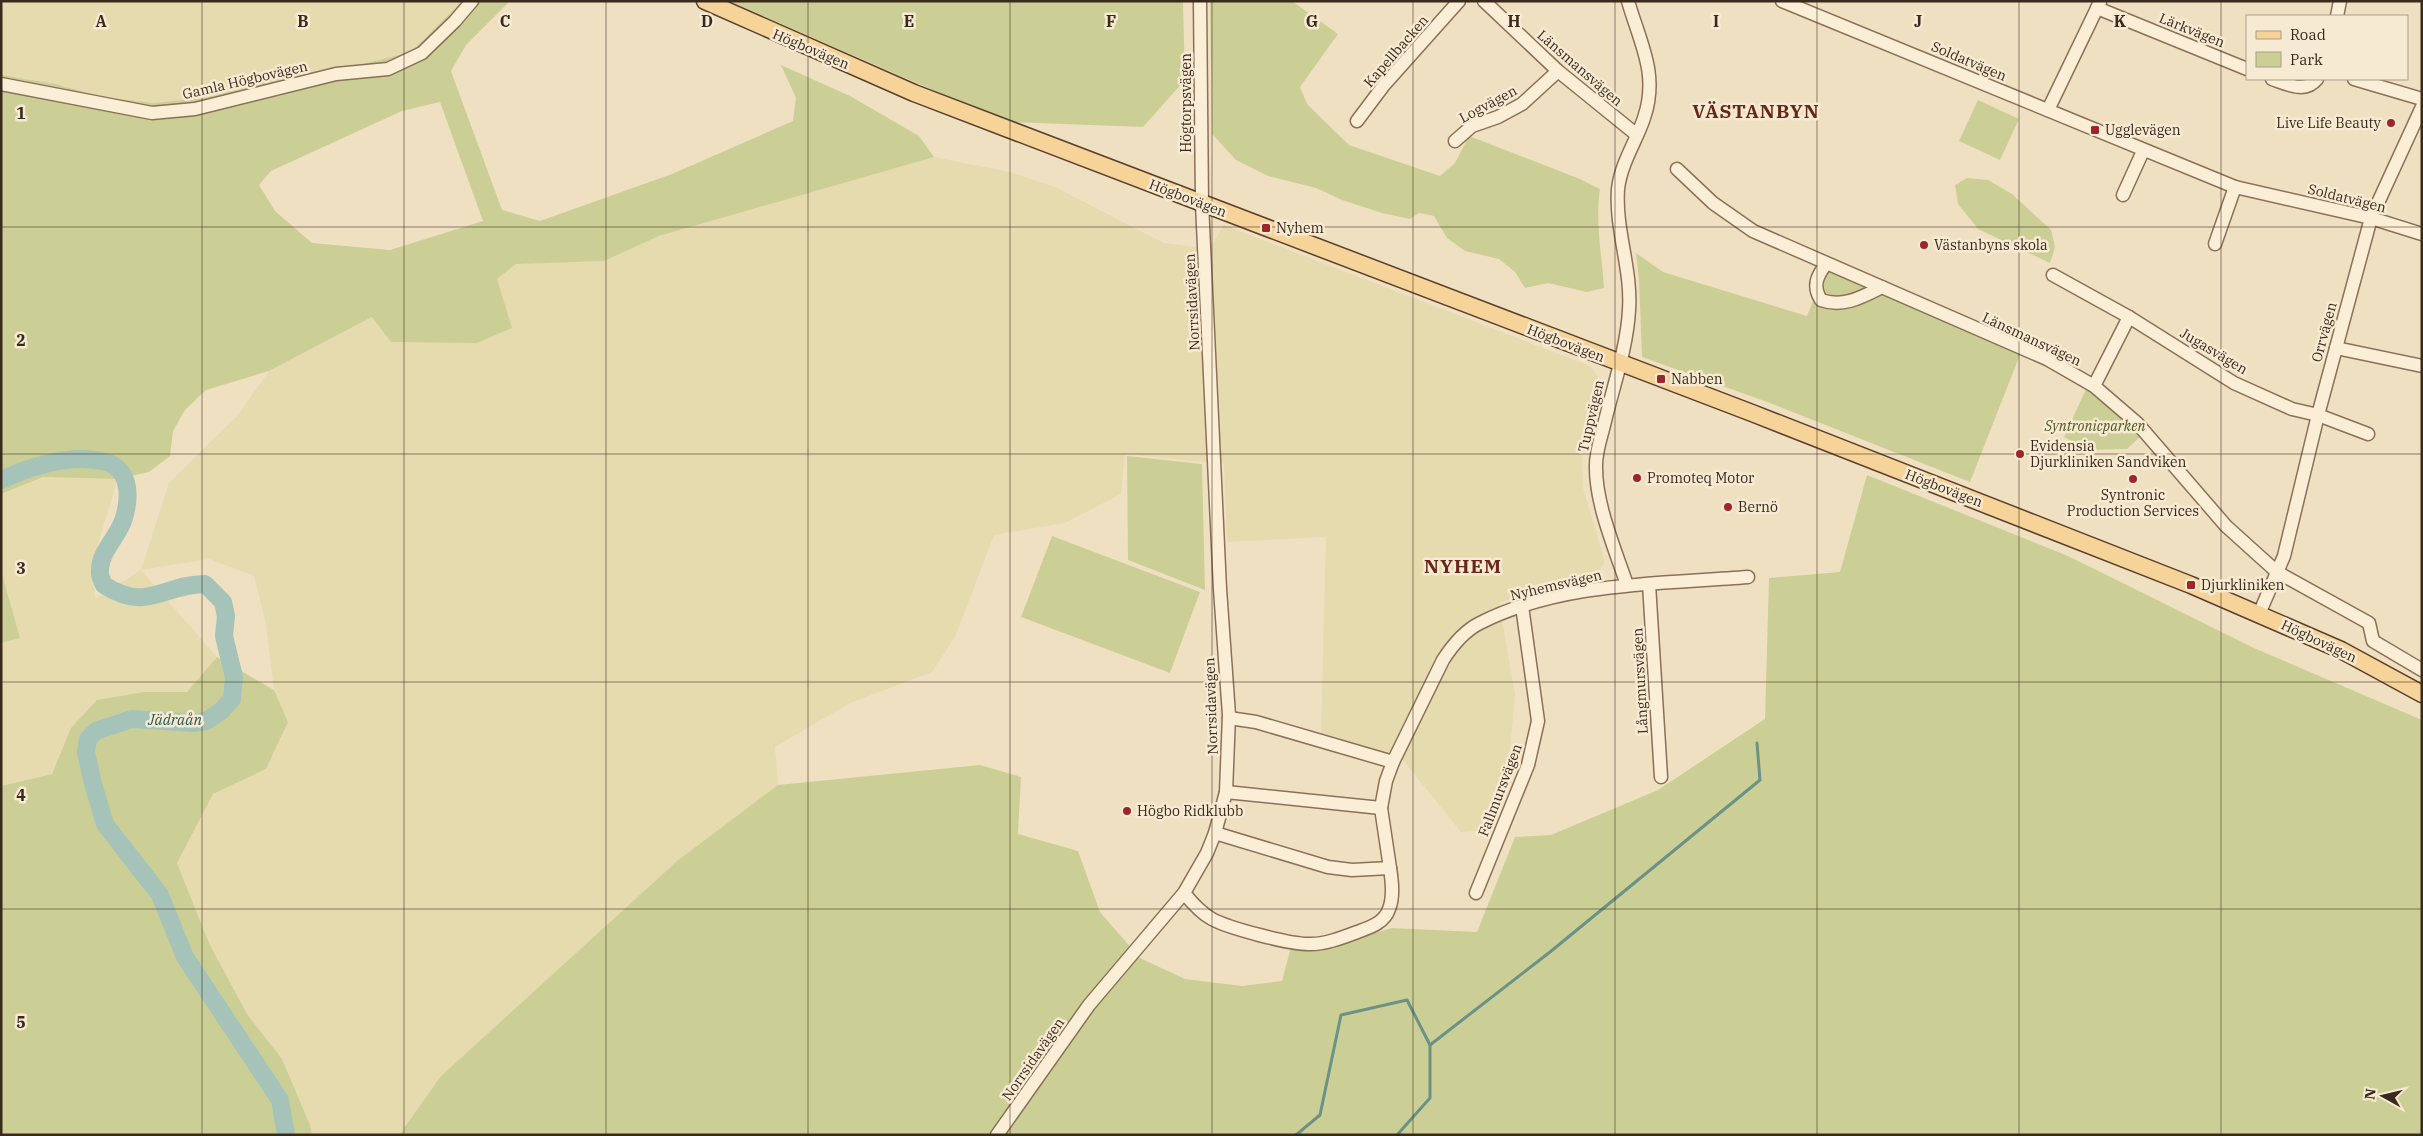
<svg xmlns="http://www.w3.org/2000/svg" width="2423" height="1136" viewBox="0 0 2423 1136" font-family="'IBM Plex Serif',serif">
  <style>
    .farmland { fill: #e6daaf }
    .green { fill: #cccf95; fill-rule: evenodd }
    .lines { fill: none; stroke-linecap: round; stroke-linejoin: round }
    .stream { stroke: #6b9286; stroke-width: 3 }
    .river { stroke: #a5c3b8; stroke-width: 18 }
    .minor-casing { stroke: #8b7058; stroke-width: 15 }
    .major-casing { stroke: #593f2d; stroke-width: 19 }
    .minor { stroke: #fbeed6; stroke-width: 12 }
    .major { stroke: #f6d398; stroke-width: 16 }
    .grid { fill: none; stroke: #3a2a1d; stroke-width: 1; stroke-opacity: 0.55 }
    .poi-dot { fill: #9e252c; stroke: #f7ead2; stroke-width: 2 }
    .labels { text-anchor: middle; dominant-baseline: central; stroke-width: 5; stroke-linejoin: round; paint-order: stroke }
    .street-label { font-size: 14px; fill: #3a2a1d; stroke: #f7ead2 }
    .poi-label { font-size: 14px; fill: #3a2a1d; stroke: #f7ead2; text-anchor: start }
    .park-label { font-size: 14px; font-style: italic; fill: #4d5823; stroke: #f7ead2 }
    .water-label { font-size: 15px; font-style: italic; fill: #2c5b55; stroke: #f7ead2 }
    .district-label { font-size: 19px; font-weight: bold; letter-spacing: 1px; fill: #69261a; stroke: #f7ead2 }
    .grid-label { font-size: 16px; text-anchor: middle; font-weight: bold; fill: #3a2a1d; stroke: #f7ead2; stroke-width: 5; stroke-linejoin: round; paint-order: stroke }
  </style>
  <rect width="100%" height="100%" fill="#f0e0c2"/>
  <g class="farmland">
    <polygon points="1,1 462,1 411,52 358,65 289,76 205,98 153,103 101,97 56,84 1,75"/>
    <polygon points="934,157 1010,172 1055,187 1164,243 1209,249 1224,225 1590,366 1598,377 1582,453 1583,488 1605,562 1596,577 1499,602 1515,694 1510,750 1486,830 1461,832 1402,759 1321,734 1326,537 1227,542 1224,464 1125,454 1121,494 1065,523 994,535 955,637 932,672 848,704 775,747 778,785 677,861 441,1076 399,1135 312,1135 310,1125 282,1059 247,1014 209,943 177,863 213,794 266,769 288,722 274,690 266,624 254,576 209,559 141,570 217,657 187,692 144,692 71,728 52,774 1,786 1,643 20,638 1,570 1,494 43,477 118,479 93,560 95,599 141,570 169,483 238,415 269,371 373,317 497,279 516,263 604,261 659,236"/>
  </g>
  <g class="green">
    <path d="M462,1H510L466,45L451,71L502,210L540,221L672,174L793,121L796,98L781,65L850,96L919,136L934,157L659,236L604,261L516,264L497,279L512,328L477,343L391,342L372,317L269,371L206,390L185,410L173,431L170,456L149,472L118,479L43,477L1,494V75L56,84L101,97L153,103L205,98L289,76L358,65L411,52ZM440,102L483,221L390,250L312,243L275,211L259,185L271,171L402,111Z"/>
    <polygon points="729,1 1183,1 1185,80 1143,127 1006,122"/>
    <path d="M1210,1H1292L1338,34L1300,87L1307,104L1349,145L1440,176L1455,163L1469,136L1580,179L1600,189C1595,223 1602,254 1604,288L1587,292L1548,283L1525,288L1515,272L1499,259L1465,251L1447,238L1434,216L1419,213L1410,219L1382,213L1342,200L1316,188L1268,176L1236,160L1212,134Z"/>
    <polygon points="1978,100 2019,119 2000,160 1959,141"/>
    <polygon points="1967,178 1988,180 2012,194 2051,230 2055,247 2050,263 1978,229 1958,204 1955,185"/>
    <polygon points="1636,253 1663,272 1807,316 1829,260 1920,301 2025,342 1970,482 1770,403 1642,357 1639,280"/>
    <polygon points="2087,387 2142,435 2127,449 2087,450 2064,437"/>
    <polygon points="1127,456 1202,464 1205,590 1128,560"/>
    <polygon points="1867,475 2068,556 2254,648 2422,720 2422,1135 399,1135 441,1076 677,861 778,785 980,765 1021,777 1018,834 1078,851 1100,912 1140,958 1185,979 1242,986 1282,981 1291,947 1314,950 1392,928 1477,932 1515,837 1551,835 1658,790 1765,719 1769,578 1840,572"/>
    <polygon points="1052,536 1200,592 1170,673 1021,617"/>
    <polygon points="1,570 20,638 1,643"/>
    <polygon points="217,657 274,690 288,722 266,769 213,794 177,863 209,943 247,1014 282,1059 310,1125 312,1135 1,1135 1,786 52,774 71,728 97,700 144,692 187,692"/>
  </g>
  <g class="lines">
    <g class="stream">
      <polyline points="1296,1135 1320,1115 1341,1015 1407,1000 1430,1045"/>
      <polyline points="1397,1135 1430,1098 1430,1045 1550,952 1760,780 1757,743"/>
    </g>
    <path class="river" d="M1,480C32,466 68,454 101,461C130,466 131,494 124,518C119,536 100,551 100,570C99,575 102,581 104,585C147,613 164,584 205,584L223,602L226,616L224,636L234,677L232,699L221,711L206,721L194,723L132,719L96,731L88,739L86,752L93,784L105,824L160,895L185,957L280,1100L286,1135"/>
    <g class="minor-casing">
      <g id="minor">
        <polyline points="1484,1 1558,71 1637,135"/>
        <polyline points="1782,1 2235,187 2371,218 2422,234"/>
        <polyline points="2097,8 2247,69"/>
        <polyline points="2337,16 2340,1"/>
        <path d="M2272,79C2287,84 2305,94 2317,79"/>
        <polyline points="2354,79 2422,99"/>
        <polyline points="1,84 152,113 195,109 336,74 388,69 422,53 455,21 472,1"/>
        <polyline points="2048,110 2100,2"/>
        <polyline points="1357,121 1384,85 1459,1"/>
        <polyline points="1455,141 1472,126 1498,117 1522,104 1558,71"/>
        <polyline points="1677,169 1713,203 1753,231 2047,359 2094,386 2137,423 2226,526 2277,572 2369,623 2373,641 2422,670"/>
        <polyline points="2123,195 2143,151"/>
        <polyline points="2215,244 2235,187"/>
        <path d="M1826,264C1817,276 1812,286 1821,300C1843,308 1862,297 1882,287"/>
        <polyline points="2053,275 2129,317 2234,383 2292,409 2318,415 2368,434"/>
        <polyline points="2336,348 2422,366"/>
        <polyline points="2094,386 2129,317"/>
        <polyline points="1649,584 1661,777"/>
        <path d="M1627,585C1615,549 1595,503 1596,465C1596,450 1602,435 1605,421C1614,384 1627,347 1629,310C1632,269 1615,230 1618,189C1621,163 1636,142 1644,118C1659,74 1640,43 1628,1"/>
        <polyline points="2259,614 2284,556 2318,415 2371,218 2422,107"/>
        <path d="M1229,718L1256,722L1393,762L1443,660C1452,646 1464,631 1480,623C1561,582 1659,584 1748,577"/>
        <polyline points="1226,792 1381,808"/>
        <polyline points="1215,833 1328,867 1352,870 1390,868 1381,808 1386,781 1393,762"/>
        <path d="M1184,893C1192,903 1201,913 1212,919C1228,928 1289,944 1308,944C1324,945 1344,937 1360,931C1371,927 1385,922 1389,909C1394,897 1392,881 1390,868"/>
        <polyline points="1476,893 1528,765 1538,721 1522,606"/>
        <polyline points="997,1135 1089,1005 1184,893 1207,853 1215,833 1226,792 1229,715 1220,589 1202,204 1200,1"/>
      </g>
    </g>
    <g class="major-casing">
      <polyline id="major" points="705,1 914,93 1752,413 2191,585 2341,650 2422,694"/>
    </g>
    <use href="#minor" class="minor"/>
    <use href="#major" class="major"/>
  </g>
  <path class="grid" d="M202,1V1135M404,1V1135M606,1V1135M808,1V1135M1010,1V1135M1212,1V1135M1413,1V1135M1615,1V1135M1817,1V1135M2019,1V1135M2221,1V1135M1,227H2422M1,454H2422M1,682H2422M1,909H2422"/>
  <g class="poi-dot">
    <circle cx="2391" cy="123" r="5"/>
    <rect x="2090" y="125" width="10" height="10" rx="2.5"/>
    <rect x="1261" y="223" width="10" height="10" rx="2.5"/>
    <circle cx="1924" cy="245" r="5"/>
    <rect x="1656" y="374" width="10" height="10" rx="2.5"/>
    <circle cx="2020" cy="454" r="5"/>
    <circle cx="1637" cy="478" r="5"/>
    <circle cx="2133" cy="479" r="5"/>
    <circle cx="1728" cy="507" r="5"/>
    <rect x="2186" y="580" width="10" height="10" rx="2.5"/>
    <circle cx="1127" cy="811" r="5"/>
  </g>
  <g class="labels">
    <g class="street-label">
      <text transform="translate(2192 30) rotate(22)">Lärkvägen</text>
      <text transform="translate(811 49) rotate(23)">Högbovägen</text>
      <text transform="translate(1396 51) rotate(-49)">Kapellbacken</text>
      <text transform="translate(1969 61) rotate(23)">Soldatvägen</text>
      <text transform="translate(1580 68) rotate(41)">Länsmansvägen</text>
      <text transform="translate(245 80) rotate(-13)">Gamla Högbovägen</text>
      <text transform="translate(1186 103) rotate(-90)">Högtorpsvägen</text>
      <text transform="translate(1488 104) rotate(-28)">Logvägen</text>
      <text transform="translate(1188 198) rotate(21)">Högbovägen</text>
      <text transform="translate(2347 198) rotate(14)">Soldatvägen</text>
      <text transform="translate(1192 302) rotate(-93)">Norrsidavägen</text>
      <text transform="translate(2324 332) rotate(-75)">Orrvägen</text>
      <text transform="translate(2032 339) rotate(25)">Länsmansvägen</text>
      <text transform="translate(1566 343) rotate(21)">Högbovägen</text>
      <text transform="translate(2214 351) rotate(31)">Jugasvägen</text>
      <text transform="translate(1591 416) rotate(-77)">Tuppvägen</text>
      <text transform="translate(1944 488) rotate(21)">Högbovägen</text>
      <text transform="translate(1556 585) rotate(-13)">Nyhemsvägen</text>
      <text transform="translate(2319 641) rotate(25)">Högbovägen</text>
      <text transform="translate(1640 681) rotate(-93)">Långmursvägen</text>
      <text transform="translate(1211 706) rotate(-92)">Norrsidavägen</text>
      <text transform="translate(1500 790) rotate(-69)">Fallmursvägen</text>
      <text transform="translate(1033 1059) rotate(-55)">Norrsidavägen</text>
    </g>
    <g class="poi-label">
      <text x="2381" y="123" text-anchor="end">Live Life Beauty</text>
      <text x="2105" y="130">Ugglevägen</text>
      <text x="1276" y="228">Nyhem</text>
      <text x="1934" y="245">Västanbyns skola</text>
      <text x="1671" y="379">Nabben</text>
      <text x="2030" y="446">Evidensia<tspan x="2030" dy="16">Djurkliniken Sandviken</tspan></text>
      <text x="1647" y="478">Promoteq Motor</text>
      <text x="2133" y="495" text-anchor="middle">Syntronic<tspan x="2133" dy="16">Production Services</tspan></text>
      <text x="1738" y="507">Bernö</text>
      <text x="2201" y="585">Djurkliniken</text>
      <text x="1137" y="811">Högbo Ridklubb</text>
    </g>
    <g class="park-label">
      <text x="2095" y="426">Syntronicparken</text>
    </g>
    <g class="water-label">
      <text x="175" y="719">Jädraån</text>
    </g>
    <g class="district-label">
      <text x="1756" y="111">VÄSTANBYN</text>
      <text x="1463" y="566">NYHEM</text>
    </g>
  </g>
  <g class="grid-label">
    <text x="101" y="27">A</text>
    <text x="303" y="27">B</text>
    <text x="505" y="27">C</text>
    <text x="707" y="27">D</text>
    <text x="909" y="27">E</text>
    <text x="1111" y="27">F</text>
    <text x="1312" y="27">G</text>
    <text x="1514" y="27">H</text>
    <text x="1716" y="27">I</text>
    <text x="1918" y="27">J</text>
    <text x="2120" y="27">K</text>
    <text x="21" y="119">1</text>
    <text x="21" y="346">2</text>
    <text x="21" y="574">3</text>
    <text x="21" y="801">4</text>
    <text x="21" y="1028">5</text>
  </g>
  <rect width="2423" height="1136" fill="none" stroke="#3a2a1d" stroke-width="5"/>
  <rect x="2246" y="15" width="162" height="65" fill="#f7ead2" stroke="#ab9d8a"/>
  <rect x="2256" y="31" width="25" height="8" fill="#f6d398" stroke="#ab9d8a"/>
  <text x="2290" y="40" font-size="15" fill="#3a2a1d">Road</text>
  <rect x="2256" y="52" width="25" height="15" fill="#cccf95" stroke="#ab9d8a"/>
  <text x="2290" y="65" font-size="15" fill="#3a2a1d">Park</text>
  <g transform="translate(2383 1096) rotate(278)" stroke="#f7ead2" stroke-width="4" paint-order="stroke">
  <path d="M0-4L9 19L0 12L-9 19Z" fill="#3a2a1d"/>
  <text y="-8" font-size="14" font-weight="bold" text-anchor="middle" fill="#3a2a1d">N</text>
  </g>
</svg>
